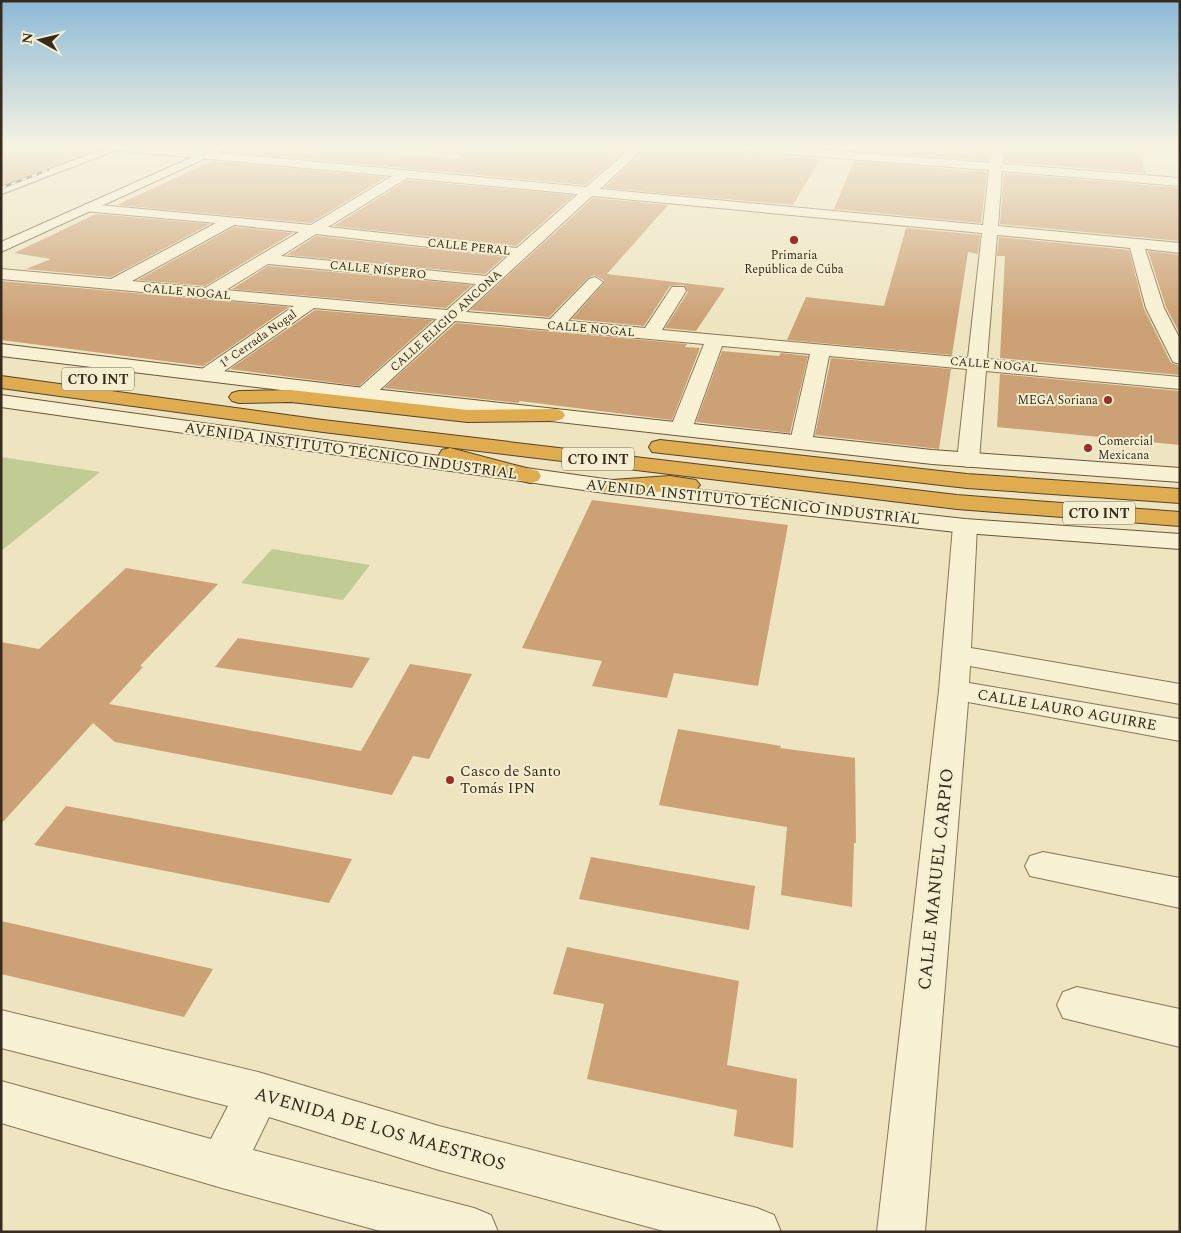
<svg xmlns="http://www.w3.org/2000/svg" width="1181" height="1233" viewBox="0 0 1181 1233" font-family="Spectral,serif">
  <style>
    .green { fill: #c0cc94 }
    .building { fill: #cca175 }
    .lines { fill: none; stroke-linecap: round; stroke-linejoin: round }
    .pedestrian-casing { stroke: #877558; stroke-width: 3 }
    .minor-casing { stroke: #877558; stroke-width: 2 }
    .tertiary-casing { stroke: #877558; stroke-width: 2 }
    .secondary-casing { stroke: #69563b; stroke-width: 2 }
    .motorway-casing { stroke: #54432c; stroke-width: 2 }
    .pedestrian { fill: #f9f1d3; fill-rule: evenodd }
    .minor { fill: #f9f1d3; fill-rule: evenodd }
    .tertiary { fill: #f9f1d3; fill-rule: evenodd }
    .secondary { fill: #f9f1d3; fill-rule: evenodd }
    .motorway { fill: #dfac4f; fill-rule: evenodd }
    .rail-casing { stroke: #362b1c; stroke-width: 2.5 }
    .rail { stroke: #f5eed0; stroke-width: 2; stroke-dasharray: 5.5; stroke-linecap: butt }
    .poi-dot { fill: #963028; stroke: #f5eed0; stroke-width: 2 }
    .labels { text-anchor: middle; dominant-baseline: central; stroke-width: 4; stroke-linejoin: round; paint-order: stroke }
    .far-street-label { font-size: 12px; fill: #362b1c; stroke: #f5eed0 }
    .far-poi-label { font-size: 12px; fill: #362b1c; stroke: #f5eed0 }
    .shield { fill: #f5eed0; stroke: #6f6652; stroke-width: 1 }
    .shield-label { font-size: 14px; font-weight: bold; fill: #362b1c }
    .street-label { font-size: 15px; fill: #362b1c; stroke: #f5eed0 }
    .poi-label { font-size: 15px; fill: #362b1c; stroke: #f5eed0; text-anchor: start }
    .near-street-label { font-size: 18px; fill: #362b1c; stroke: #f5eed0 }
  </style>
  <rect width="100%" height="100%" fill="#eee4c0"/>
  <g class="green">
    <polygon points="1,457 100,472 1,551"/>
    <polygon points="272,549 370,565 343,600 241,583"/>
  </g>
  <g class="building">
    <polygon points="1,147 99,147 99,149 1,185"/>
    <polygon points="243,147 318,147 460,159 461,147 629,147 585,185 232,152"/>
    <polygon points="647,147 738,147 746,153 820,159 793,205 604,188"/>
    <polygon points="861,147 990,147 988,161 859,151"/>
    <polygon points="1006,147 1137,147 1146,173 1005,162"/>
    <polygon points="212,161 386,177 311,223 117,205"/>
    <polygon points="854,161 987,172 981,223 834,209"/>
    <polygon points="1004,173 1180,188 1180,241 1000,224"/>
    <polygon points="407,180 574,195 516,246 334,226"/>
    <polygon points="593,198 668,205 607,274 725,288 696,331 665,328 688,292 684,285 670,286 644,326 572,319 604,283 604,280 594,275 588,278 549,317 470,310"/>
    <polygon points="96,214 210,224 111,277 26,269 51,259 14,253"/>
    <polygon points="234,227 293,233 205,286 138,280"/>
    <polygon points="906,228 980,235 978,254 968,252 952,355 787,340 806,297 884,306"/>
    <polygon points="316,236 504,257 485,274 287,255"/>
    <polygon points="999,237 1129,250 1144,309 1171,363 1180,366 1180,375 1000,358 1005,256 997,256"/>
    <polygon points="1148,251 1180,255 1180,334 1166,307"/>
    <polygon points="268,266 472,285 446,308 232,289"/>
    <polygon points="1,281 289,307 203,366 1,340"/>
    <polygon points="315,310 433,320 359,386 230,369"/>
    <polygon points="456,323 687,344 685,347 700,348 672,420 520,401 518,403 384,388"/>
    <polygon points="722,351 779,356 781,353 808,356 790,433 696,422"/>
    <polygon points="831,358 951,369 939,449 815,435"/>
    <polygon points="1000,374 1180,391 1180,445 997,427"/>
    <polygon points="592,500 788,525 758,686 674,673 667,698 592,686 602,661 522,648"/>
    <polygon points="126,568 218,584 140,666 143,667 109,704 361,751 410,664 472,674 429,759 413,756 392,795 115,742 93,723 1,824 1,642 39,649"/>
    <polygon points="238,638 370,658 352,688 215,667"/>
    <polygon points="678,729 781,746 780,748 855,758 856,843 854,843 852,907 781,895 787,827 659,805"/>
    <polygon points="66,806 352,859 329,903 34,845"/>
    <polygon points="591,857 755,886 749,930 579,899"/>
    <polygon points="1,921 213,969 184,1017 1,974"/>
    <polygon points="567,947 739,981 727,1065 797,1079 793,1148 734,1136 737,1110 587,1079 604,1004 553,994"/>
  </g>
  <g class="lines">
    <g class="pedestrian-casing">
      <polygon id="pedestrian" points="111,147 124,147 1,194 1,187"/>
    </g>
    <g class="minor-casing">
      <g id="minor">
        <path d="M117,147H158L586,187L632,147H645L600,189L983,225L989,170L746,151L740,147H787L990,163L992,147H1004L1003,164L1180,178V186L1002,171L998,226L1180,243V253L1145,249L1164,308L1180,339V364L1173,362L1146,308L1130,248L997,235L987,359L1180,377V389L986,371L979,460L976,465L968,467L960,465L957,460L967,369L829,356L812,442L809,447L801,449L793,447L790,442L810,354L722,346L692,429L689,434L681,435L673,434L670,429L704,344L455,321L371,398L364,400L357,398L354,394L357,390L437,319L314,308L213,379H199L196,375L199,371L294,306L1,279V269L111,279L216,223L84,211L82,208L84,205L89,204L311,225L392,176L123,151ZM407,178L578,194L517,248L328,227ZM592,196L982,233L968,358L662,330L686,291L684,287H672L645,328L568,321L603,282L595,277L589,279L550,319L466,312ZM234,225L299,232L205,288L132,281ZM316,234L508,256L486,276L281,256ZM268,264L476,284L447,310L226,290Z"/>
        <polygon points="965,519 974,521 977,526 971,648 1180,684 1180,704 970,666 969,683 1180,719 1180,741 968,702 925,1232 877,1232 939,690 953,526 956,521"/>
        <polygon points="1043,852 1180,878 1180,908 1030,876 1025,866 1030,856"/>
        <polygon points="1077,987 1180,1009 1180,1047 1063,1018 1057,1005 1063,992"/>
      </g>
    </g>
    <g class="tertiary-casing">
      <polygon id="tertiary" points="1,1010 258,1072 439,1126 757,1208 774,1215 781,1232 667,1232 439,1170 269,1117 253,1150 474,1208 491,1215 498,1232 384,1232 222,1188 1,1123 1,1081 211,1139 228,1106 1,1048"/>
    </g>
    <g class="secondary-casing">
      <g id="secondary">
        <polygon points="215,147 230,147 1,252 1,242"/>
        <polygon points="1,344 364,388 932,450 1180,468 1180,482 932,464 364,400 1,356"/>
        <polygon points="1,395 612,480 965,519 1180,534 1180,549 965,533 612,494 1,407"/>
      </g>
    </g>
    <g class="motorway-casing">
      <g id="motorway">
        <polygon points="1,376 323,420 957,495 1180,512 1180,526 957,509 323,432 1,388"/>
        <polygon points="291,390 467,410 555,409 562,411 565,415 562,419 555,421 467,422 291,402 239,403 232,401 229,397 232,393 239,391"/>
        <polygon points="660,440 967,474 1180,489 1180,503 967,488 652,452 649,447 652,442"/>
        <polygon points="450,448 538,471 541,476 538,481 530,483 442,460 439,455 442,450"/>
        <polygon points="670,476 696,480 700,485 696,490 612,494 604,492 600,487 604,482 612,480"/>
      </g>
    </g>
    <use href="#pedestrian" class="pedestrian"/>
    <use href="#minor" class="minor"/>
    <use href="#tertiary" class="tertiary"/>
    <use href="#secondary" class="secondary"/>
    <use href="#motorway" class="motorway"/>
    <g class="rail-casing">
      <polyline id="rail" points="1,188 48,170"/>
    </g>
    <use href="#rail" class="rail"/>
  </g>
  <linearGradient id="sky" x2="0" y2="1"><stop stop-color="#8cb9d6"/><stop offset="0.46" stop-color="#f7f3e3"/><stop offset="1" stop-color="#f7f3e3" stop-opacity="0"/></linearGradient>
  <rect width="1181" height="319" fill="url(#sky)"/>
  <g class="poi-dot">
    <circle cx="794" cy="240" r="5"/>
    <circle cx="1108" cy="400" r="5"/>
    <circle cx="1088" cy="448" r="5"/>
    <circle cx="450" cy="780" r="5"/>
  </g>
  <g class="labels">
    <g class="far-street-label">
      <text transform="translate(469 247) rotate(6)">CALLE PERAL</text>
      <text transform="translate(378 270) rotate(6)">CALLE NÍSPERO</text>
      <text transform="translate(187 292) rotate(5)">CALLE NOGAL</text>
      <text transform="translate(446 321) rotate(-42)">CALLE ELIGIO ANCONA</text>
      <text transform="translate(591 329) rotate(5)">CALLE NOGAL</text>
      <text transform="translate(258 339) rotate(-35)">1ª Cerrada Nogal</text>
      <text transform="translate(994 365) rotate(5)">CALLE NOGAL</text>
    </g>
    <g class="far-poi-label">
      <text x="794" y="255">Primaria<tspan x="794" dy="14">República de Cúba</tspan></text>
      <text x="1098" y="400" text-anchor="end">MEGA Soriana</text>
      <text x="1098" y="441" text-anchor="start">Comercial<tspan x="1098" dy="14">Mexicana</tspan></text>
    </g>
    <g class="shield">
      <rect x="62" y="367.5" width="72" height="23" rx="4"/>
      <rect x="562" y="447.5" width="72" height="23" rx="4"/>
      <rect x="1063" y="501.5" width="72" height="23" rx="4"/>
    </g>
    <g class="shield-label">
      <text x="98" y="379">CTO INT</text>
      <text x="598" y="459">CTO INT</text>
      <text x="1099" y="513">CTO INT</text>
    </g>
    <g class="street-label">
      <text transform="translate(351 451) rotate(8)">AVENIDA INSTITUTO TÉCNICO INDUSTRIAL</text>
      <text transform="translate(753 502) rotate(6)">AVENIDA INSTITUTO TÉCNICO INDUSTRIAL</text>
      <text transform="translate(1067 710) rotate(10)">CALLE LAURO AGUIRRE</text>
    </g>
    <g class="poi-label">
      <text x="460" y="771">Casco de Santo<tspan x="460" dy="17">Tomás IPN</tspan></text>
    </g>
    <g class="near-street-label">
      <text transform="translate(936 879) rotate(-84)">CALLE MANUEL CARPIO</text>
      <text transform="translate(380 1129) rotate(16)">AVENIDA DE LOS MAESTROS</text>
    </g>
  </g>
  <rect width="1181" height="1233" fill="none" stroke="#362b1c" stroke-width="5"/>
  <g transform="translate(40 40) rotate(278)" stroke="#f5eed0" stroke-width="4" paint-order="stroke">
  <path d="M0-4L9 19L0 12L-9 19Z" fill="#362b1c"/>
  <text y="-8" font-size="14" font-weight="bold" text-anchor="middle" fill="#362b1c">N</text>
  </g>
</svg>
